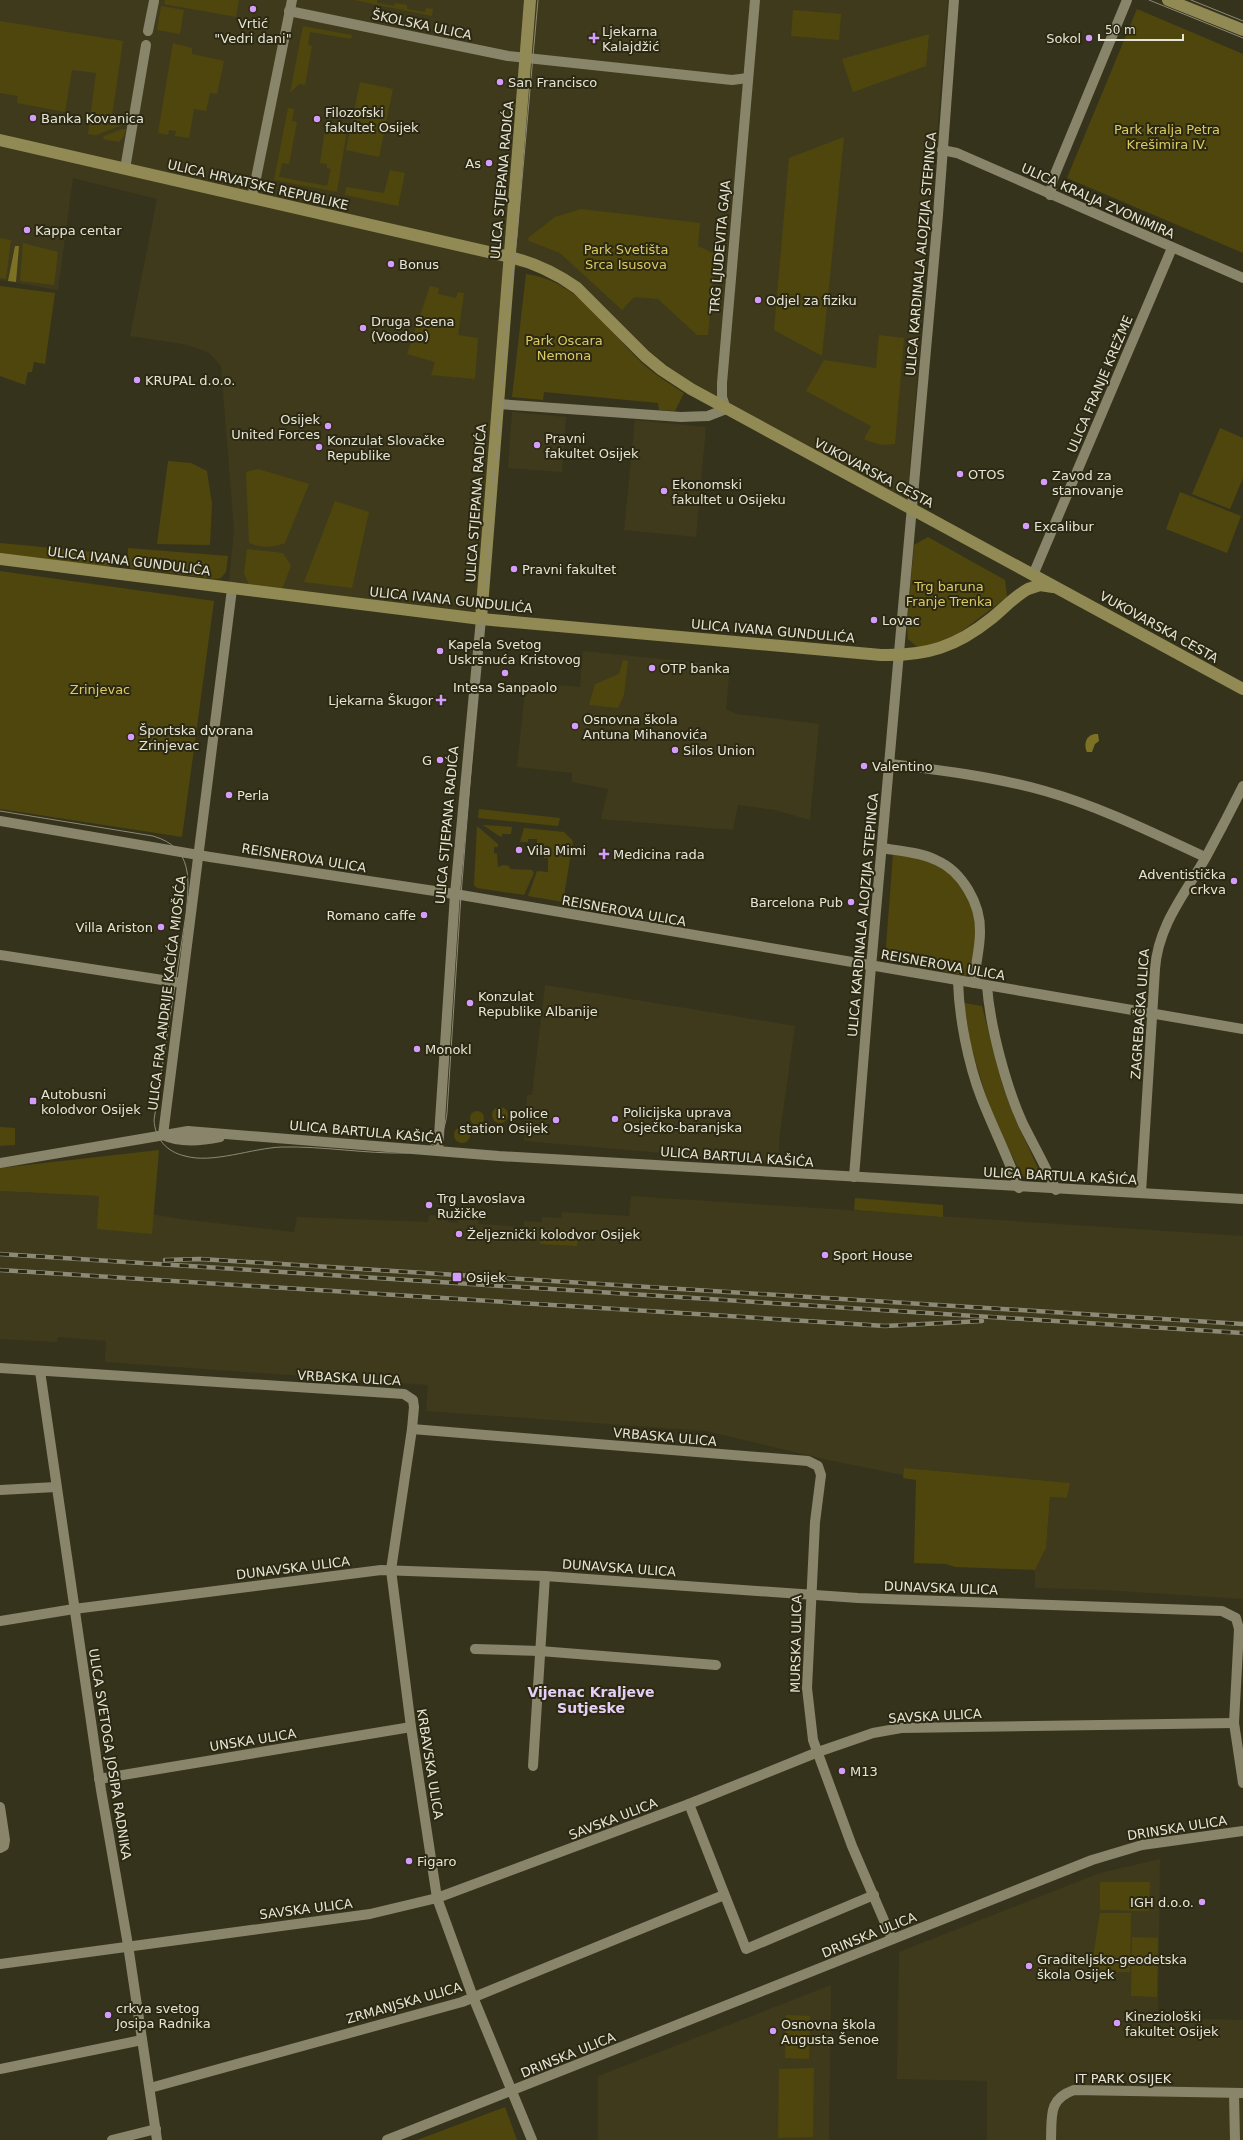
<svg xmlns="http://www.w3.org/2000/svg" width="1243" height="2140" viewBox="0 0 1243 2140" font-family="'DejaVu Sans',sans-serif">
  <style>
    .built { fill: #3f3a1c }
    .green { fill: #4f460e }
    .water { fill: #7d7124 }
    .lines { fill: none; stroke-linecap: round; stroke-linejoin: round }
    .street { stroke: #89856b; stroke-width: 10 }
    .secondary { stroke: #928a54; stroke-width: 12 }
    .tram { stroke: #8c8976; stroke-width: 1 }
    .rail-casing { stroke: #8c8976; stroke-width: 4.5 }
    .rail { stroke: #2c2912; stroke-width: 3; stroke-dasharray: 9; stroke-linecap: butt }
    .poi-dot { fill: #d49cfc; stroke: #2c2912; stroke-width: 1.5 }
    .labels { text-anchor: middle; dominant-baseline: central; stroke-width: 4; stroke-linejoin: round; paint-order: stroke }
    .poi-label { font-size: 13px; fill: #e6e4d6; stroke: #2c2912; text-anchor: start }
    .street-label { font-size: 13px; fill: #e6e4d6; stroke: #2c2912 }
    .park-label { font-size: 13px; fill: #dcca62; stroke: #2c2912 }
    .neighbourhood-label { font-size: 14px; font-weight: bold; fill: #e5cff7; stroke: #2c2912 }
  </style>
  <rect width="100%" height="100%" fill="#36331c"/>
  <g class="built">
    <polygon points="0,0 948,0 907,502 687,381 560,280 529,268 504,267 476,623 228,592 234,530 221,366 208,352 183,344 130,336 157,199 73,178 58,290 0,280"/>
    <polygon points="512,412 566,417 562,472 508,468"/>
    <polygon points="635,420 706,427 696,537 624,530"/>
    <polygon points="583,651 730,666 726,709 737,714 819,724 810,820 775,810 738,805 733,830 601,819 608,789 572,782 572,773 517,767 526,682 580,687"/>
    <polygon points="545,985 795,1026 780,1133 778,1163 524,1141 527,1095 532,1095"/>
    <polygon points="0,1191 99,1196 99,1204 180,1219 294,1232 297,1217 428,1222 429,1215 448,1216 448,1222 458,1223 458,1217 478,1218 478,1224 524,1227 524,1221 542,1222 542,1217 561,1218 562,1212 629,1216 631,1196 1243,1236 1243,1599 1104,1590 1035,1588 1035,1570 1046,1548 1050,1497 1067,1498 1070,1483 905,1468 903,1475 828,1460 706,1431 426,1411 428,1385 105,1362 106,1341 58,1337 57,1342 0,1339"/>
    <polygon points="1160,1859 1158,2018 1243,2020 1243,2140 987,2140 987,2081 897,2079 899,1952 1100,1873"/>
    <polygon points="831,1985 829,2140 598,2140 598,2076"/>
  </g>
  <g class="green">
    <polygon points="165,0 239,0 236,17 164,4"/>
    <polygon points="354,0 377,0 377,3 394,6 395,3 407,5 407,9 425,12 426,8 433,9 432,16"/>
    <polygon points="161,6 184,10 180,34 157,30"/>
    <polygon points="1137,9 1243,54 1243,253 1067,178"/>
    <polygon points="793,10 841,14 839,40 791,36"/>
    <polygon points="0,21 123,41 111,123 122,125 96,135 88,134 96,73 72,70 65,112 17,103 18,96 0,93"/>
    <polygon points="303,26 352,35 351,39 310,32 308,45 312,46 305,85 299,84 290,93"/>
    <polygon points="929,34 926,66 853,92 842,59"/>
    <polygon points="173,43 192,48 192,54 224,61 217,94 210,93 206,111 194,109 189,138 175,136 176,131 169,130 168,135 158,133"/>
    <polygon points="360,82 393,89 379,157 346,150"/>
    <polygon points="288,108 294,109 292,121 297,122 289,164 282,163 279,177 327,186 331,169 327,168 327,164 320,163 325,130 329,131 330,128 347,130 337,192 274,180"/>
    <polygon points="122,129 126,129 124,136 119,142 103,139 104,136"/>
    <polygon points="844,137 822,356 774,330 789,158"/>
    <polygon points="390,170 405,173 398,206 345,195 346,187 384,193"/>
    <polygon points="581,209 700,223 698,246 715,254 708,335 697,335 658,299 634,297 622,310 560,253 529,241 528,238 555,217"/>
    <polygon points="0,238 11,240 6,279 0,278"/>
    <polygon points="23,243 58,252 54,285 20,281"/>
    <path d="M526,274C575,280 604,324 636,357C650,372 667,382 684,393L675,411L659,410L658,403L544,392L543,400L512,397Z"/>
    <polygon points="0,286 55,293 45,364 34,362 32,372 28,372 25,385 0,376"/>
    <polygon points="430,286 439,288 438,294 456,298 458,292 464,293 458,335 478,338 475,379 431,375 435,362 407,354"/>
    <path d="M879,335L904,338L895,444C883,446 875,444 864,439L871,426L806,391L824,360L876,368Z"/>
    <polygon points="1220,428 1243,438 1243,478 1230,509 1192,494"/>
    <polygon points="168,461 191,463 207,471 212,504 210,545 157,544"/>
    <path d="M258,469L309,484L285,543C272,548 262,548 249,543L246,472Z"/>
    <polygon points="1180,492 1241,516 1227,553 1166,529"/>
    <polygon points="335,501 369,512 352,588 304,582"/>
    <polygon points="928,537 1005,580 1007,597 950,640 918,648 908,639 907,625 914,545"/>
    <polygon points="0,543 115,554 110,567 0,555"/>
    <polygon points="128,548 228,556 226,572 221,578 216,579 131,568 127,565"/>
    <polygon points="247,549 283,553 291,566 282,589 249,585 244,573"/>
    <polygon points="0,571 214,601 182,837 0,809"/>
    <polygon points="623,660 628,661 624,695 618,708 589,705 595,684 619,674"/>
    <polygon points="479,809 560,818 558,826 478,818"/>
    <polygon points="483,825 512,827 511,834 502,834 502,837 499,836"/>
    <polygon points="477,826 498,844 498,847 494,847 494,853 497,854 498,867 503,865 509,866 510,869 532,870 534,873 524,895 477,888 474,885"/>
    <polygon points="524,828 564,832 573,841 563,902 528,896 537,871 548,872 548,858 544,858 544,844 537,843 537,839 528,839 528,842 520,842"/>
    <path d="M893,854C903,855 914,856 924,859C952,866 977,900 977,929C977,942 975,956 974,969L965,976L896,961L886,947Z"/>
    <polygon points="964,1003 982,1006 1002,1083 1014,1116 1042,1177 1038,1180 1031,1180 1022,1176 991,1112 971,1047"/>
    <circle cx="500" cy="1115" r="8"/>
    <circle cx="477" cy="1118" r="7"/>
    <polygon points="0,1127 15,1128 15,1145 0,1146"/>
    <circle cx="462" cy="1135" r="8"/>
    <polygon points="159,1150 152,1234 97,1229 99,1196 0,1191 0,1168"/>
    <polygon points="855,1198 943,1205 943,1217 854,1210"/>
    <polygon points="541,1229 578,1231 577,1246 540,1244"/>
    <polygon points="904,1468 1070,1483 1067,1498 1050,1497 1046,1548 1035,1570 955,1567 946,1564 914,1563 916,1480 903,1478"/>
    <polygon points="1100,1882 1150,1882 1149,1911 1100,1910"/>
    <polygon points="1100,1913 1131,1913 1130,1972 1099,1972 1092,1963"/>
    <polygon points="1132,1937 1158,1938 1157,1997 1131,1996"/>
    <polygon points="786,2015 810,2016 809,2059 785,2058"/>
    <polygon points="814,2068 813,2137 778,2138 779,2069"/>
    <polygon points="505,2107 517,2140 417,2140"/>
  </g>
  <g class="water">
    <polygon points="15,246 19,246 16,282 8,281"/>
    <path d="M1098,734L1099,741L1095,744L1092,752H1087C1083,743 1087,733 1098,734Z"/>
  </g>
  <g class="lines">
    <g class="street">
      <polyline points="289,11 508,56 732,80 748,78"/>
      <polyline points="148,31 154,1"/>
      <polyline points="942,150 957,153 1243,278"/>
      <polyline points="125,169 146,45"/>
      <polyline points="1050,195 1053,179 1127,0"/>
      <polyline points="252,198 292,0"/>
      <polyline points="498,404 681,417 708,416 726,409 722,397 722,383 755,0"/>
      <polyline points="1033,575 1172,248"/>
      <path d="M890,764C941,770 995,777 1045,791C1101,807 1153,833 1205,857"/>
      <polyline points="0,821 210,857 461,895 1243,1029"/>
      <path d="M882,848C899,851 920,852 936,860C962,871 981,904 980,932C980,949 975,966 974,983"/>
      <polyline points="0,955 182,983"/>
      <path d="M958,981C959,1017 968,1063 981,1097C993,1128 1008,1157 1019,1188"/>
      <path d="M987,986C990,1026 1006,1087 1023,1124C1034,1146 1046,1167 1056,1190"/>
      <polyline points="163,1135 232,589"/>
      <path d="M163,1135C180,1143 201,1141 220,1137"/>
      <polyline points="438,1151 455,894 481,619"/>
      <polyline points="0,1163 188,1131 499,1156 1243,1199"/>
      <polyline points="854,1177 870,978 938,215 954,0"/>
      <path d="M1141,1193L1155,969C1158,925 1185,894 1206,857C1219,833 1231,810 1243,786"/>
      <polyline points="0,1368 404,1394 413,1400 414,1407 412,1429 391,1570 411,1727 437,1898 473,1997 532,2140"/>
      <polyline points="40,1371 101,1790 128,1945 157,2140"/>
      <polyline points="412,1429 808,1461 818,1466 821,1475 815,1522 807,1688 813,1740 852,1846 892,1939"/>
      <polyline points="0,1490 56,1487"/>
      <polyline points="0,1621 74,1609 381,1570 545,1576 858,1598 1222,1611 1236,1618 1239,1629 1234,1723 1243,1783"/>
      <polyline points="475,1649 540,1651 716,1665"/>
      <polyline points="533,1766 545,1576"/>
      <polyline points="99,1779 411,1727"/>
      <polyline points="689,1804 746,1949 874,1895"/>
      <polyline points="0,1807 5,1840 4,1846 0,1848"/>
      <polyline points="0,1964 370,1914 437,1898 689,1804 818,1752 873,1733 901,1728 1234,1723"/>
      <polyline points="0,2069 142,2040"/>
      <polyline points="150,2088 462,2002 724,1895"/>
      <polyline points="1234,2093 1235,2140"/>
      <polyline points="112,2140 156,2129"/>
      <polyline points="387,2140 1092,1860 1142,1845 1243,1831"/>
      <path d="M1051,2140C1052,2116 1048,2099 1074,2090L1243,2093"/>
    </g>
    <g class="secondary">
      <polyline points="1168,0 1243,30"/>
      <path d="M0,140L510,257C535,263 556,273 577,288L645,356L662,370L691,389L1243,689"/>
      <path d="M0,559L481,619L881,655C927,656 956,647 992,618C1004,608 1015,596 1028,589L1040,585L1053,587"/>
      <polyline points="481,619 530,0"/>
    </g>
    <g class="tram">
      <polyline points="1149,0 1243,38"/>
      <polyline points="1191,0 1243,21"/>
      <path d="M0,811L153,836C194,848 189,880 186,914L154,1120C155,1139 167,1152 185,1156C213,1164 252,1148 282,1147C324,1146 365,1154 407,1153C433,1150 444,1139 447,1113L461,895L508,309L517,236L538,0"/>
    </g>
    <g class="rail-casing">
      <g id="rail">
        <polyline points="0,1254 1243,1333"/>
        <polyline points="165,1260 200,1259 1243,1324"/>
        <polyline points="0,1270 885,1326 982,1321"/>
      </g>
    </g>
    <use href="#rail" class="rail"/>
  </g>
  <g class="poi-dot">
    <circle cx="253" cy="9" r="4"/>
    <path d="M592 32h4v4h4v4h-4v4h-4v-4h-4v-4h4z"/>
    <circle cx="1089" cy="38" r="4"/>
    <circle cx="500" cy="82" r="4"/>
    <circle cx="33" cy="118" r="4"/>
    <circle cx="317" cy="119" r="4"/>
    <circle cx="489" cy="163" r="4"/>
    <circle cx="27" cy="230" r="4"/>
    <circle cx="391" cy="264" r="4"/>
    <circle cx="758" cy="300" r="4"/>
    <circle cx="363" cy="328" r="4"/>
    <circle cx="137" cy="380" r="4"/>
    <circle cx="328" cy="426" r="4"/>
    <circle cx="537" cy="445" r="4"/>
    <circle cx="319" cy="447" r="4"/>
    <circle cx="960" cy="474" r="4"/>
    <circle cx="1044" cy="482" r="4"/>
    <circle cx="664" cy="491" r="4"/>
    <circle cx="1026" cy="526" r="4"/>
    <circle cx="514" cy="569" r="4"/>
    <circle cx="874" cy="620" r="4"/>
    <circle cx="440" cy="651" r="4"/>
    <circle cx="652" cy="668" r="4"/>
    <circle cx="505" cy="673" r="4"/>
    <path d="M439 694h4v4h4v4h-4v4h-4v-4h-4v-4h4z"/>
    <circle cx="575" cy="726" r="4"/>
    <circle cx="131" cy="737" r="4"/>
    <circle cx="675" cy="750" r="4"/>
    <circle cx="440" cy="760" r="4"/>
    <circle cx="864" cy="766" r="4"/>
    <circle cx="229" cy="795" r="4"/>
    <circle cx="519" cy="850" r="4"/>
    <path d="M602 848h4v4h4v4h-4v4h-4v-4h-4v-4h4z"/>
    <circle cx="1234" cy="881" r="4"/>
    <circle cx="851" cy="902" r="4"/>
    <circle cx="424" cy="915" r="4"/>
    <circle cx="161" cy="927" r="4"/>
    <circle cx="470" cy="1003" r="4"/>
    <circle cx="417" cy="1049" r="4"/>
    <rect x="29" y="1097" width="8" height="8" rx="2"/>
    <circle cx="615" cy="1119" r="4"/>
    <circle cx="556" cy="1120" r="4"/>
    <circle cx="429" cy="1205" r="4"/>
    <circle cx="459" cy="1234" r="4"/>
    <circle cx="825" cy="1255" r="4"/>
    <rect x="452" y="1272" width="10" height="10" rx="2"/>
    <circle cx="842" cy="1771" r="4"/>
    <circle cx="409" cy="1861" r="4"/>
    <circle cx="1202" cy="1902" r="4"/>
    <circle cx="1029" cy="1966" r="4"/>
    <circle cx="108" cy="2015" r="4"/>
    <circle cx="1117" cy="2023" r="4"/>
    <circle cx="773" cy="2031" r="4"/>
  </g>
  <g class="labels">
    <g class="poi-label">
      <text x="253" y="23" text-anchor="middle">Vrtić<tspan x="253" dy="15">"Vedri dani"</tspan></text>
      <text x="602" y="31">Ljekarna<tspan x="602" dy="15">Kalajdžić</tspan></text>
      <text x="1081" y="38" text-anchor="end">Sokol</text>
      <text x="508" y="82">San Francisco</text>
      <text x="325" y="112">Filozofski<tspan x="325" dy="15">fakultet Osijek</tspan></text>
      <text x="41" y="118">Banka Kovanica</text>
      <text x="481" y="163" text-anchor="end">As</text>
      <text x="35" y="230">Kappa centar</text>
      <text x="399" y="264">Bonus</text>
      <text x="766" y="300">Odjel za fiziku</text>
      <text x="371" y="321">Druga Scena<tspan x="371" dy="15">(Voodoo)</tspan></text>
      <text x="145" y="380">KRUPAL d.o.o.</text>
      <text x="320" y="419" text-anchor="end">Osijek<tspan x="320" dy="15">United Forces</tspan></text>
      <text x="545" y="438">Pravni<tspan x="545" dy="15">fakultet Osijek</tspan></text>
      <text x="327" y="440">Konzulat Slovačke<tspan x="327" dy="15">Republike</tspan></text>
      <text x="968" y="474">OTOS</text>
      <text x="1052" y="475">Zavod za<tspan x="1052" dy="15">stanovanje</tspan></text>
      <text x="672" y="484">Ekonomski<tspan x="672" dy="15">fakultet u Osijeku</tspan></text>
      <text x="1034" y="526">Excalibur</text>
      <text x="522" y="569">Pravni fakultet</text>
      <text x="882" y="620">Lovac</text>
      <text x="448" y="644">Kapela Svetog<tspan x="448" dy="15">Uskrsnuća Kristovog</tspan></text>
      <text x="660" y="668">OTP banka</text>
      <text x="505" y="687" text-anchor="middle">Intesa Sanpaolo</text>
      <text x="433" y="700" text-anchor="end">Ljekarna Škugor</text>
      <text x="583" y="719">Osnovna škola<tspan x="583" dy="15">Antuna Mihanovića</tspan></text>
      <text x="139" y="730">Športska dvorana<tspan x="139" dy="15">Zrinjevac</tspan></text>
      <text x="683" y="750">Silos Union</text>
      <text x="432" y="760" text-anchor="end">G</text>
      <text x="872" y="766">Valentino</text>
      <text x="237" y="795">Perla</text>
      <text x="527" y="850">Vila Mimi</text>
      <text x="613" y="854">Medicina rada</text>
      <text x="1226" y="874" text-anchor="end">Adventistička<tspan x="1226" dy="15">crkva</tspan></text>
      <text x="843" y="902" text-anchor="end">Barcelona Pub</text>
      <text x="416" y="915" text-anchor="end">Romano caffe</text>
      <text x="153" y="927" text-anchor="end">Villa Ariston</text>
      <text x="478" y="996">Konzulat<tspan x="478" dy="15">Republike Albanije</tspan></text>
      <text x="425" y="1049">Monokl</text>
      <text x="41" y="1094">Autobusni<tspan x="41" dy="15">kolodvor Osijek</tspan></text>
      <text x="623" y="1112">Policijska uprava<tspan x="623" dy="15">Osječko-baranjska</tspan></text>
      <text x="548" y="1113" text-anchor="end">I. police<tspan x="548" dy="15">station Osijek</tspan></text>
      <text x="437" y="1198">Trg Lavoslava<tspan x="437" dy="15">Ružičke</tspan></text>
      <text x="467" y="1234">Željeznički kolodvor Osijek</text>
      <text x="833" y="1255">Sport House</text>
      <text x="466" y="1277">Osijek</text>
      <text x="850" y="1771">M13</text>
      <text x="417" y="1861">Figaro</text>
      <text x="1194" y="1902" text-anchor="end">IGH d.o.o.</text>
      <text x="1037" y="1959">Graditeljsko-geodetska<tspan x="1037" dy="15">škola Osijek</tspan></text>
      <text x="116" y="2008">crkva svetog<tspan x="116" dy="15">Josipa Radnika</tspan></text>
      <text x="1125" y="2016">Kineziološki<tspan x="1125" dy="15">fakultet Osijek</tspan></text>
      <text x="781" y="2024">Osnovna škola<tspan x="781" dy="15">Augusta Šenoe</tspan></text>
    </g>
    <g class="street-label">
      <text transform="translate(422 25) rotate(12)">ŠKOLSKA ULICA</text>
      <text transform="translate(502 180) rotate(-85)">ULICA STJEPANA RADIĆA</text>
      <text transform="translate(258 185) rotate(13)">ULICA HRVATSKE REPUBLIKE</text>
      <text transform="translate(1098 201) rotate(24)">ULICA KRALJA ZVONIMIRA</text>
      <text transform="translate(720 247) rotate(-85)">TRG LJUDEVITA GAJA</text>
      <text transform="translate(921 254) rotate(-85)">ULICA KARDINALA ALOJZIJA STEPINCA</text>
      <text transform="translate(1100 384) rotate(-67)">ULICA FRANJE KREŽME</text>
      <text transform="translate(874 473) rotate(28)">VUKOVARSKA CESTA</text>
      <text transform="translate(476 503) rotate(-86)">ULICA STJEPANA RADIĆA</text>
      <text transform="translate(129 561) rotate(7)">ULICA IVANA GUNDULIĆA</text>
      <text transform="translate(451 600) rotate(6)">ULICA IVANA GUNDULIĆA</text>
      <text transform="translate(1159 627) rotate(29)">VUKOVARSKA CESTA</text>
      <text transform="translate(773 631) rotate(5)">ULICA IVANA GUNDULIĆA</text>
      <text transform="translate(447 825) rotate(-85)">ULICA STJEPANA RADIĆA</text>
      <text transform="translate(304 858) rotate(9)">REISNEROVA ULICA</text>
      <text transform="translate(624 911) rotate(10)">REISNEROVA ULICA</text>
      <text transform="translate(863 915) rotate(-85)">ULICA KARDINALA ALOJZIJA STEPINCA</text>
      <text transform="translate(943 965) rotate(10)">REISNEROVA ULICA</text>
      <text transform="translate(167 993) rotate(-83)">ULICA FRA ANDRIJE KAČIĆA MIOŠIĆA</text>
      <text transform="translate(1140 1014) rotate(-86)">ZAGREBAČKA ULICA</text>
      <text transform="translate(366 1132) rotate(5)">ULICA BARTULA KAŠIĆA</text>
      <text transform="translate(737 1157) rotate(4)">ULICA BARTULA KAŠIĆA</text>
      <text transform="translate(1060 1176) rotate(3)">ULICA BARTULA KAŠIĆA</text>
      <text transform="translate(349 1378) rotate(3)">VRBASKA ULICA</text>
      <text transform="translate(665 1437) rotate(5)">VRBASKA ULICA</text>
      <text transform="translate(293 1568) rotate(-7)">DUNAVSKA ULICA</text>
      <text transform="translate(619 1568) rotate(4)">DUNAVSKA ULICA</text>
      <text transform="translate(941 1588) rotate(2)">DUNAVSKA ULICA</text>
      <text transform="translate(796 1644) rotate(-89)">MURSKA ULICA</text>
      <text transform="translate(935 1716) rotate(-3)">SAVSKA ULICA</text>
      <text transform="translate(253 1740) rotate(-9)">UNSKA ULICA</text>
      <text transform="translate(110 1754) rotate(81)">ULICA SVETOGA JOSIPA RADNIKA</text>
      <text transform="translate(430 1764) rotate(81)">KRBAVSKA ULICA</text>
      <text transform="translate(613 1819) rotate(-21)">SAVSKA ULICA</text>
      <text transform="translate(1177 1828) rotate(-9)">DRINSKA ULICA</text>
      <text transform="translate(306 1909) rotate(-7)">SAVSKA ULICA</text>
      <text transform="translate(869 1935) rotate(-22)">DRINSKA ULICA</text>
      <text transform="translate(404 2003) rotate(-16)">ZRMANJSKA ULICA</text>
      <text transform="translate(568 2055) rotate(-22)">DRINSKA ULICA</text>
      <text x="1123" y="2078">IT PARK OSIJEK</text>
    </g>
    <g class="park-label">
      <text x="1167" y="129">Park kralja Petra<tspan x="1167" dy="15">Krešimira IV.</tspan></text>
      <text x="626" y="249">Park Svetišta<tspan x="626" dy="15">Srca Isusova</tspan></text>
      <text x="564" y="340">Park Oscara<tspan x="564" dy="15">Nemona</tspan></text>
      <text x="949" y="586">Trg baruna<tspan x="949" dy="15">Franje Trenka</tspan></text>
      <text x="100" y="689">Zrinjevac</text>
    </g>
    <g class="neighbourhood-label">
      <text x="591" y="1692">Vijenac Kraljeve<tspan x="591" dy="16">Sutjeske</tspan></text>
    </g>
  </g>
  <path d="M1099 34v6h84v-6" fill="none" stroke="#e6e4d6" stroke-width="2"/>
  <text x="1105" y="34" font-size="12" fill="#e6e4d6" stroke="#2c2912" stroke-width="3" paint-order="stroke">50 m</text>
</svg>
